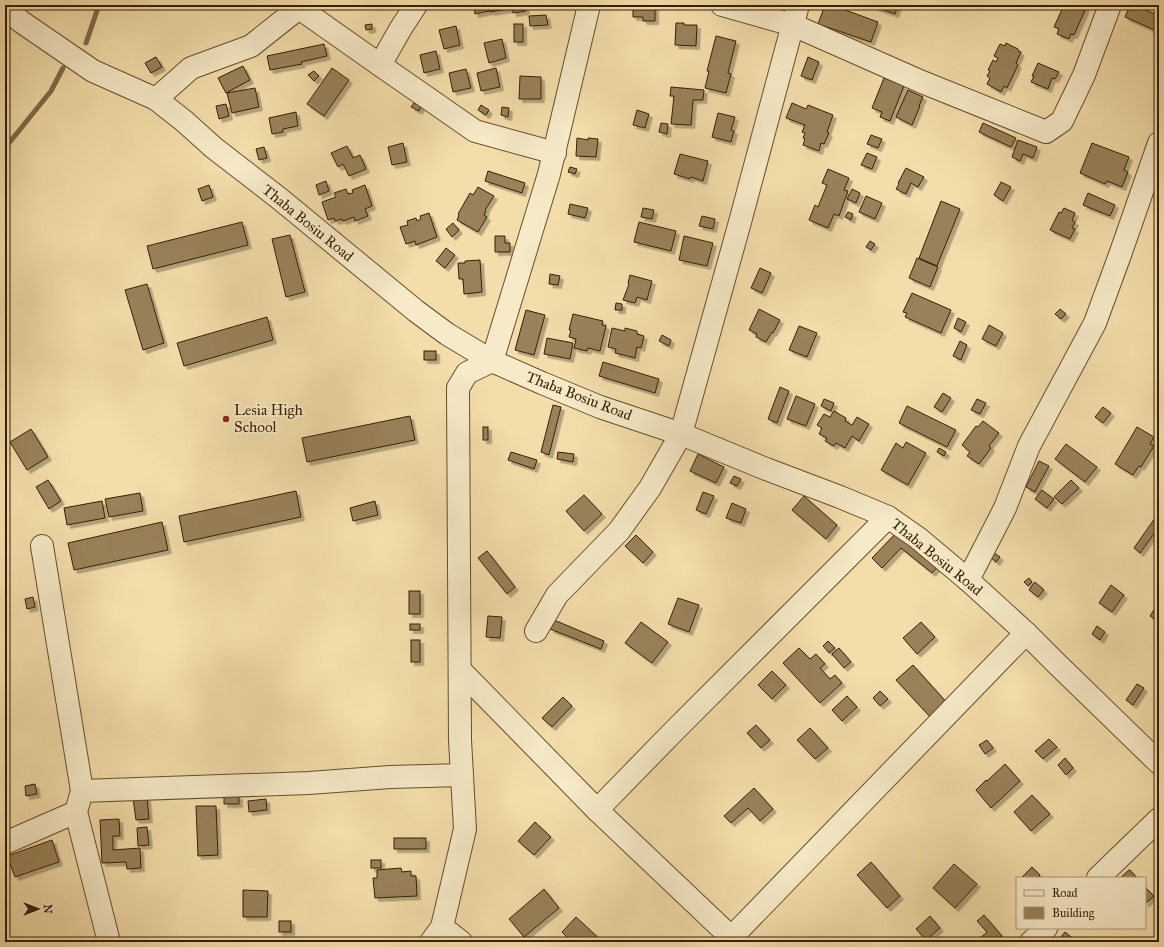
<svg xmlns="http://www.w3.org/2000/svg" width="1164" height="947" viewBox="0 0 1164 947" font-family="'IM FELL Great Primer',serif">
  <style>
    .lines { fill: none; stroke-linecap: round; stroke-linejoin: round }
    .stream { stroke: #816a46; stroke-width: 5 }
    .building { fill: #99825a; stroke: #371e03; filter: url(#shadow) }
    .minor-casing { stroke: #664e2d; stroke-width: 24 }
    .minor { stroke: #f7eac8; stroke-width: 22 }
    .poi-dot { fill: #8f2418; stroke: #f7eac8; stroke-width: 1.5 }
    .labels { text-anchor: middle; dominant-baseline: central; stroke-width: 4; stroke-linejoin: round; paint-order: stroke }
    .street-label { font-size: 15px; fill: #371e03; stroke: #f7eac8 }
    .poi-label { font-size: 15px; fill: #371e03; stroke: #f7eac8; text-anchor: start }
  </style>
  <defs>
    <filter id="shadow"><feDropShadow dx="3.5" dy="3.5" stdDeviation="0" flood-color="#0004"/></filter>
  </defs>
  <rect width="100%" height="100%" fill="#f3deab"/>
  <filter id="stains"><feTurbulence type="fractalNoise" baseFrequency=".005" numOctaves="4"/><feColorMatrix values="0 0 0 0 .2 0 0 0 0 .09 0 0 0 0 .02 0 0 0 .5 -.17"/></filter>
  <radialGradient id="worn" r=".72"><stop offset=".6" stop-color="#630" stop-opacity="0"/><stop offset="1" stop-color="#630" stop-opacity=".3"/></radialGradient>
  <g class="lines">
    <g class="stream">
      <polyline points="86,43 99,5"/>
      <polyline points="5,148 51,91 63,68"/>
    </g>
  </g>
  <g class="building">
    <polygon points="474,5 488,5 489,11 475,14"/>
    <polygon points="489,5 509,5 509,9 490,12"/>
    <polygon points="512,5 525,5 526,11 513,13"/>
    <polygon points="633,5 655,5 655,21 643,21 643,17 633,17"/>
    <polygon points="825,5 832,5 878,22 871,42 818,24"/>
    <polygon points="869,5 898,5 895,14"/>
    <polygon points="1064,5 1069,6 1070,5 1080,5 1086,8 1074,35 1071,34 1069,39 1057,34 1059,29 1054,27"/>
    <polygon points="1130,5 1135,5 1159,16 1159,32 1125,17"/>
    <polygon points="546,15 548,25 530,26 529,16"/>
    <polygon points="676,23 684,23 684,25 697,25 696,46 675,45"/>
    <polygon points="372,24 372,29 366,30 365,25"/>
    <rect x="514" y="24" width="9" height="18"/>
    <polygon points="456,26 460,45 444,49 439,30"/>
    <polygon points="716,36 736,41 728,73 731,74 726,93 705,88 709,71 707,71"/>
    <polygon points="502,39 506,58 489,63 484,43"/>
    <polygon points="1006,43 1018,49 1018,51 1021,52 1016,63 1018,65 1007,88 1004,86 1001,92 987,84 990,78 987,76 990,71 988,70 993,60 996,62 998,58 994,56 1000,44 1005,46"/>
    <polygon points="324,44 327,56 301,62 302,64 270,70 267,56"/>
    <polygon points="436,51 440,69 424,73 420,55"/>
    <polygon points="156,57 162,67 151,73 145,63"/>
    <polygon points="808,57 819,62 812,80 801,76"/>
    <polygon points="1038,63 1059,72 1055,79 1052,78 1048,89 1031,82 1034,76 1032,76"/>
    <polygon points="243,66 250,80 226,93 218,78"/>
    <polygon points="332,68 349,80 324,116 307,104"/>
    <polygon points="496,68 500,87 481,91 477,73"/>
    <polygon points="466,69 471,88 453,92 449,73"/>
    <polygon points="314,71 319,76 314,81 308,75"/>
    <polygon points="520,76 541,77 541,99 519,99"/>
    <polygon points="884,78 904,86 890,121 880,117 882,112 872,108"/>
    <polygon points="671,87 704,90 703,100 693,100 691,125 671,124 674,96 670,96"/>
    <polygon points="255,88 259,107 232,113 227,93"/>
    <polygon points="908,90 923,97 919,106 920,106 912,125 896,117"/>
    <polygon points="414,103 421,106 419,111 411,107"/>
    <polygon points="792,103 806,109 808,105 833,115 827,132 829,133 824,144 821,143 819,151 803,145 805,139 803,138 805,133 802,132 805,125 786,118"/>
    <polygon points="226,104 229,116 219,119 216,106"/>
    <polygon points="481,105 489,110 486,115 478,110"/>
    <polygon points="502,107 509,108 508,117 501,115"/>
    <polygon points="637,110 649,114 645,128 633,125"/>
    <polygon points="296,112 298,126 283,129 283,132 272,134 269,118"/>
    <polygon points="718,113 735,117 731,130 734,131 731,142 712,137"/>
    <polygon points="661,123 668,124 667,134 659,132"/>
    <polygon points="983,123 1016,138 1011,147 979,132"/>
    <polygon points="871,135 882,139 878,148 867,144"/>
    <polygon points="577,138 588,140 588,138 598,139 596,157 576,156"/>
    <polygon points="1018,140 1037,147 1033,158 1023,154 1020,161 1012,157"/>
    <polygon points="403,143 407,162 392,165 388,147"/>
    <polygon points="1092,143 1129,157 1124,170 1128,172 1122,187 1107,181 1105,184 1080,173"/>
    <polygon points="347,146 353,158 360,155 366,169 349,176 343,164 338,167 331,153"/>
    <polygon points="264,147 267,158 259,160 256,149"/>
    <polygon points="867,153 877,157 872,169 861,165"/>
    <polygon points="680,154 708,161 703,181 691,177 690,179 674,174"/>
    <polygon points="570,167 577,169 575,174 568,172"/>
    <polygon points="906,168 924,177 918,187 911,183 906,194 896,189 899,184 898,183"/>
    <polygon points="828,169 849,178 844,190 848,191 839,216 834,214 828,228 809,220 815,205 818,207 827,185 822,183"/>
    <polygon points="488,171 525,183 522,193 485,181"/>
    <polygon points="326,181 329,191 319,195 316,185"/>
    <polygon points="1001,182 1011,187 1003,201 994,195"/>
    <polygon points="209,185 213,197 202,201 198,189"/>
    <polygon points="365,185 372,206 365,209 368,216 355,221 354,217 343,221 342,219 335,221 334,218 328,220 322,202 336,197 334,193 346,189 348,194 353,193 352,190"/>
    <polygon points="478,187 494,196 485,210 486,211 484,215 487,217 478,232 457,220 459,215 458,214 470,193 473,195"/>
    <polygon points="852,189 860,193 856,203 847,199"/>
    <polygon points="1088,193 1115,205 1110,216 1083,205"/>
    <polygon points="866,196 882,203 875,219 859,212"/>
    <polygon points="941,201 960,209 937,266 919,258"/>
    <polygon points="570,204 588,208 585,218 568,214"/>
    <polygon points="643,208 654,210 652,219 641,217"/>
    <polygon points="1064,208 1075,213 1072,220 1075,222 1072,228 1075,229 1070,239 1050,230 1059,212 1061,213"/>
    <polygon points="848,212 853,214 851,220 845,217"/>
    <polygon points="429,213 437,237 416,245 415,241 406,244 400,227 408,225 407,221 416,218 417,221 421,219 420,216"/>
    <polygon points="702,216 715,219 713,229 699,226"/>
    <polygon points="242,222 248,245 153,269 147,246"/>
    <polygon points="639,222 676,231 671,251 634,242"/>
    <polygon points="453,223 459,230 452,237 446,229"/>
    <polygon points="290,235 305,292 286,297 272,239"/>
    <polygon points="495,236 505,236 505,243 510,243 510,252 495,252"/>
    <polygon points="684,236 713,243 707,266 679,260"/>
    <polygon points="870,241 875,244 871,250 866,247"/>
    <polygon points="446,248 455,255 445,268 436,261"/>
    <polygon points="917,258 938,267 930,287 909,278"/>
    <polygon points="480,260 482,292 464,294 463,279 459,279 458,263 465,263 465,261"/>
    <polygon points="760,268 771,273 762,293 751,288"/>
    <polygon points="550,274 560,276 558,285 549,284"/>
    <polygon points="630,275 652,281 647,300 637,297 635,303 623,300 629,284 628,283"/>
    <polygon points="147,284 164,343 143,350 125,290"/>
    <polygon points="912,293 951,310 941,333 905,317 907,313 903,312"/>
    <polygon points="616,303 622,304 622,310 615,310"/>
    <polygon points="759,309 780,320 773,333 772,332 766,342 756,337 757,334 749,330"/>
    <polygon points="1060,309 1066,314 1061,319 1055,314"/>
    <polygon points="526,310 545,315 534,355 515,350"/>
    <polygon points="573,314 603,321 602,325 606,326 600,351 588,348 587,351 574,348 576,339 569,337 571,330 569,330"/>
    <polygon points="267,317 273,340 184,366 177,343"/>
    <polygon points="958,318 966,322 961,332 954,328"/>
    <polygon points="989,325 1003,333 996,346 982,339"/>
    <polygon points="799,326 817,333 807,357 789,350"/>
    <polygon points="612,328 625,331 625,328 637,331 637,334 644,336 641,348 637,347 635,358 615,353 616,349 608,347"/>
    <polygon points="662,335 671,340 669,346 659,341"/>
    <polygon points="547,338 573,343 570,359 544,354"/>
    <polygon points="960,341 967,345 961,360 953,356"/>
    <rect x="424" y="351" width="12" height="9"/>
    <polygon points="603,362 659,379 655,393 599,376"/>
    <polygon points="780,387 789,391 777,423 768,419"/>
    <polygon points="943,393 951,398 942,412 934,407"/>
    <polygon points="796,396 815,404 806,426 787,419"/>
    <polygon points="824,399 834,403 831,411 821,406"/>
    <polygon points="977,399 986,403 980,414 971,410"/>
    <polygon points="553,405 561,407 549,455 541,452"/>
    <polygon points="907,406 956,430 947,447 899,423"/>
    <polygon points="1103,407 1111,413 1103,423 1095,417"/>
    <polygon points="834,411 846,418 845,421 852,425 857,417 869,424 859,441 852,436 845,448 836,443 834,446 825,441 827,438 819,434 822,428 817,425 824,414 830,417"/>
    <polygon points="410,416 415,440 307,462 302,438"/>
    <polygon points="983,421 999,433 989,446 991,448 979,464 967,456 970,452 962,445 976,426 978,427"/>
    <rect x="483" y="427" width="5" height="13"/>
    <polygon points="1137,427 1154,437 1150,444 1154,446 1141,467 1139,466 1133,475 1115,464"/>
    <polygon points="31,429 48,457 27,470 10,442"/>
    <polygon points="906,442 926,453 908,485 881,470 896,443 903,448"/>
    <polygon points="1066,444 1097,467 1085,482 1055,459"/>
    <polygon points="939,448 946,452 944,456 937,452"/>
    <polygon points="511,452 537,460 534,469 508,460"/>
    <polygon points="558,452 574,454 573,462 557,459"/>
    <polygon points="698,454 724,467 716,483 690,471"/>
    <polygon points="1039,461 1049,466 1035,492 1026,487"/>
    <polygon points="734,476 741,479 737,486 730,483"/>
    <polygon points="48,480 61,501 49,509 36,487"/>
    <polygon points="1071,480 1079,488 1062,504 1054,497"/>
    <polygon points="1042,490 1054,499 1047,508 1035,499"/>
    <polygon points="296,491 301,517 184,542 179,516"/>
    <polygon points="703,492 714,496 706,514 696,510"/>
    <polygon points="140,493 143,511 109,517 105,499"/>
    <polygon points="584,495 602,514 584,531 566,511"/>
    <polygon points="804,496 837,525 826,539 792,510"/>
    <polygon points="102,501 105,518 67,525 64,508"/>
    <polygon points="375,501 378,515 353,521 350,508"/>
    <polygon points="732,503 746,509 741,523 726,518"/>
    <polygon points="1155,518 1159,521 1159,527 1140,553 1134,548"/>
    <polygon points="162,522 168,550 74,570 68,543"/>
    <polygon points="897,532 939,565 932,573 901,548 882,568 872,558"/>
    <polygon points="636,535 653,552 643,563 625,546"/>
    <polygon points="487,551 515,587 507,594 478,558"/>
    <polygon points="994,553 1000,557 996,562 991,558"/>
    <polygon points="1029,578 1032,582 1028,586 1024,582"/>
    <polygon points="1035,582 1044,590 1038,597 1029,590"/>
    <polygon points="1111,585 1124,595 1112,612 1099,603"/>
    <rect x="409" y="591" width="11" height="23"/>
    <polygon points="33,597 35,607 27,609 25,599"/>
    <polygon points="678,598 699,605 689,632 668,624"/>
    <polygon points="1159,602 1159,623 1150,616"/>
    <polygon points="488,616 502,617 500,638 486,637"/>
    <polygon points="554,620 604,641 601,649 550,629"/>
    <polygon points="641,622 668,642 652,663 625,643"/>
    <polygon points="921,622 935,637 917,654 903,638"/>
    <rect x="410" y="624" width="10" height="6"/>
    <polygon points="1097,626 1105,632 1100,640 1092,634"/>
    <rect x="411" y="640" width="9" height="22"/>
    <polygon points="828,641 835,648 829,653 823,646"/>
    <polygon points="799,648 810,659 816,654 825,664 820,668 830,679 835,675 842,683 820,703 783,663"/>
    <polygon points="839,648 851,662 844,668 832,654"/>
    <polygon points="913,665 948,704 932,719 896,680"/>
    <polygon points="772,671 786,685 772,699 758,685"/>
    <polygon points="1137,684 1144,688 1133,705 1126,700"/>
    <polygon points="880,691 888,699 880,706 873,698"/>
    <polygon points="847,696 857,707 842,721 832,710"/>
    <polygon points="563,697 572,706 552,727 542,718"/>
    <polygon points="756,725 770,740 761,748 747,733"/>
    <polygon points="810,728 828,748 815,759 797,740"/>
    <polygon points="1049,739 1057,747 1043,759 1035,751"/>
    <polygon points="987,740 993,748 985,754 979,745"/>
    <polygon points="1065,758 1073,768 1066,775 1058,765"/>
    <polygon points="1005,764 1020,781 991,808 976,790 986,780 987,781"/>
    <polygon points="35,784 37,794 26,796 25,786"/>
    <polygon points="754,788 773,809 760,821 748,808 731,823 724,816"/>
    <polygon points="224,795 239,796 239,804 224,804"/>
    <polygon points="1032,795 1050,814 1031,831 1014,812"/>
    <polygon points="147,797 149,819 136,820 133,798"/>
    <polygon points="266,799 267,810 249,812 248,801"/>
    <polygon points="196,806 216,806 218,855 198,856"/>
    <polygon points="119,819 120,836 113,836 113,850 140,848 141,868 127,869 126,862 102,863 100,820"/>
    <polygon points="535,822 551,837 534,855 518,841"/>
    <polygon points="147,827 149,845 138,846 137,828"/>
    <rect x="394" y="838" width="32" height="11"/>
    <polygon points="52,840 59,862 15,877 7,856"/>
    <rect x="371" y="860" width="10" height="8"/>
    <polygon points="871,862 900,896 887,908 857,875"/>
    <polygon points="954,864 977,884 955,908 933,888"/>
    <polygon points="1032,867 1040,875 1037,878 1021,878"/>
    <polygon points="401,868 402,872 411,871 411,876 416,876 417,896 375,898 373,878 377,878 377,870"/>
    <polygon points="1129,870 1130,870 1137,878 1120,878"/>
    <polygon points="1145,887 1154,896 1145,904"/>
    <polygon points="544,889 559,908 524,937 509,919"/>
    <polygon points="243,890 268,891 267,917 243,917"/>
    <polygon points="984,915 1002,936 996,941 994,940 992,942 982,942 979,939 987,932 977,921"/>
    <polygon points="930,916 940,928 926,940 916,929"/>
    <polygon points="576,917 603,942 572,942 562,932"/>
    <rect x="279" y="921" width="12" height="11"/>
    <polygon points="1065,932 1076,941 1076,942 1057,942"/>
  </g>
  <g class="lines">
    <g class="minor-casing">
      <g id="minor">
        <polyline points="722,5 793,25 922,82 1046,132 1062,121 1084,75 1110,5"/>
        <polyline points="5,6 20,21 93,71 156,99 184,121 214,148 280,199 416,311 447,334 492,361 542,383 600,407 681,434 766,469 840,497 888,517 918,538 968,580 1026,633 1057,664 1159,763"/>
        <polyline points="380,65 401,28 416,5"/>
        <polyline points="156,99 191,68 251,46 299,8 380,65 475,131 555,153"/>
        <polyline points="42,546 82,791 76,812 109,942"/>
        <polyline points="968,580 1005,508 1029,446 1095,323 1121,252 1159,143"/>
        <polyline points="536,631 557,595 619,531 650,488 681,434 740,222 798,5"/>
        <polyline points="460,670 597,810 736,942"/>
        <polyline points="82,791 309,783 390,777 462,775"/>
        <polyline points="597,810 673,732 888,517"/>
        <polyline points="5,843 76,812"/>
        <polyline points="1098,878 1159,819"/>
        <polyline points="442,927 461,942"/>
        <polyline points="431,942 442,927 465,829 460,740 458,388 467,373 492,361 549,174 589,5"/>
        <polyline points="727,942 1026,633"/>
        <polyline points="1031,942 1046,928"/>
      </g>
    </g>
    <use href="#minor" class="minor"/>
  </g>
  <circle class="poi-dot" cx="226" cy="419" r="4"/>
  <g class="labels">
    <g class="street-label">
      <text transform="translate(308 223) rotate(39)">Thaba Bosiu Road</text>
      <text transform="translate(579 396) rotate(21)">Thaba Bosiu Road</text>
      <text transform="translate(937 557) rotate(39)">Thaba Bosiu Road</text>
    </g>
    <g class="poi-label">
      <text x="234" y="410">Lesia High<tspan x="234" dy="17">School</tspan></text>
    </g>
  </g>
  <rect width="1164" height="947" fill="none" stroke="#f3deab" stroke-width="20"/>
  <rect x="6" y="6" width="1152" height="935" fill="none" stroke="#371e03" stroke-width="2"/>
  <rect x="10" y="10" width="1144" height="927" fill="none" stroke="#371e03"/>
  <rect x="1016" y="877" width="130" height="52" fill="#f7eac8" stroke="#aa9879"/>
  <rect x="1024" y="890" width="20" height="6" fill="#f7eac8" stroke="#aa9879"/>
  <text x="1052" y="897" font-size="12" fill="#371e03">Road</text>
  <rect x="1024" y="907" width="20" height="12" fill="#99825a" stroke="#aa9879"/>
  <text x="1052" y="917" font-size="12" fill="#371e03">Building</text>
  <g transform="translate(38 909) rotate(90)" stroke="#f7eac8" stroke-width="3" paint-order="stroke">
  <path d="M0-3L7 15L0 10L-7 15Z" fill="#371e03"/>
  <text y="-6" font-size="11" font-weight="bold" text-anchor="middle" fill="#371e03">N</text>
  </g>
  <rect width="100%" height="100%" filter="url(#stains)"/>
  <rect width="100%" height="100%" fill="url(#worn)"/>
</svg>
